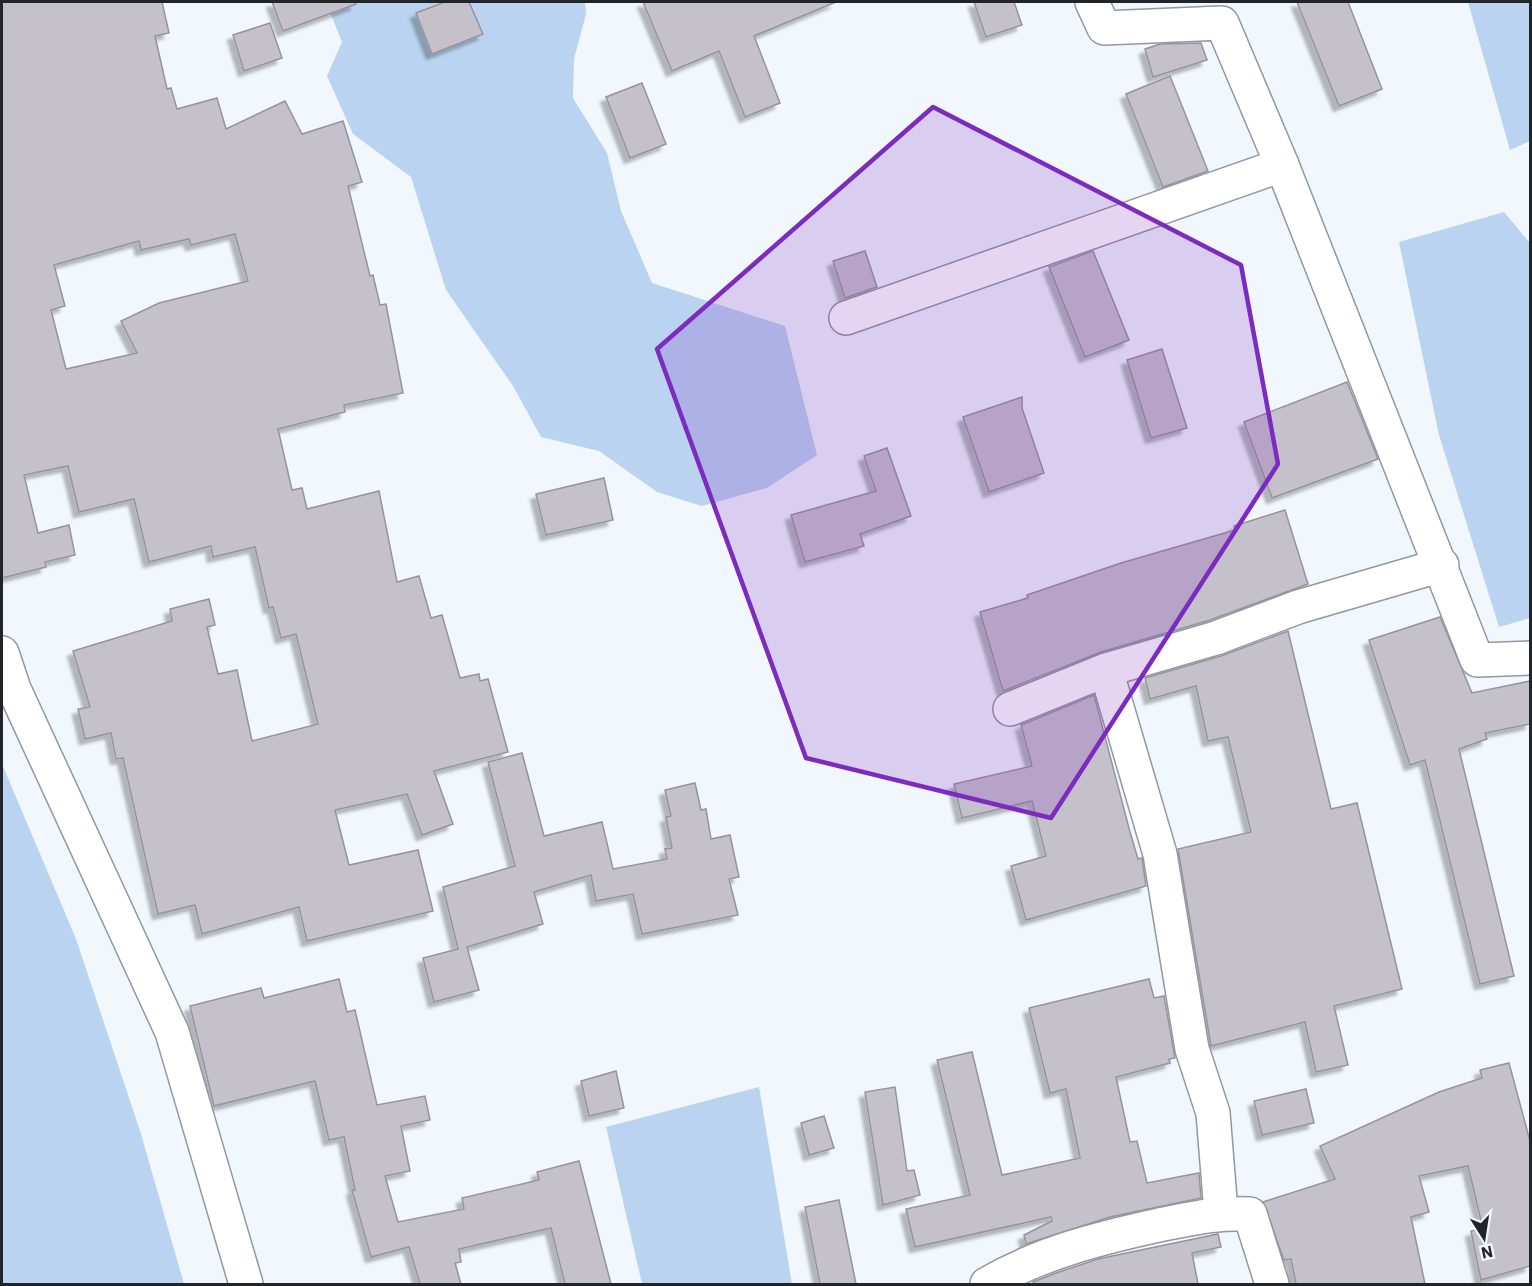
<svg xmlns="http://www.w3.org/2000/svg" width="1532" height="1286" viewBox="0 0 1532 1286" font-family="'IBM Plex Sans',sans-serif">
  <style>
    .water { fill: #b9d3f0 }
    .building { fill: #c5c1ca; stroke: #97939c; stroke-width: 1.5; fill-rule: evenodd; filter: url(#shadow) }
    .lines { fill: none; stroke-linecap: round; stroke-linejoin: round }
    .street-casing { stroke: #91989f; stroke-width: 36 }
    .street { stroke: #fff; stroke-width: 33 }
    .marked { fill: #7b2cbf; fill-opacity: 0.2; stroke: #7b2cbf; stroke-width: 4.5; stroke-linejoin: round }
  </style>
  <defs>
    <filter id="shadow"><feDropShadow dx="-5.5" dy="5.5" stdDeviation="1.5" flood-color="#0004"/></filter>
  </defs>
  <rect width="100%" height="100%" fill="#f1f7fd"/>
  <g class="water">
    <polygon points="326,2 585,2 586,14 574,59 573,98 607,153 621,211 652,283 785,326 817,455 767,488 702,506 657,492 599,451 541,437 513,386 446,290 411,177 353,134 327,76 342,42"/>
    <polygon points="1468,2 1530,2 1530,141 1510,150"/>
    <polygon points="1504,212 1530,243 1530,618 1499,627 1439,435 1399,242"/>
    <polygon points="2,764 76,939 141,1134 184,1284 2,1284"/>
    <polygon points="759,1087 792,1284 642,1284 606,1127"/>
  </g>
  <g class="building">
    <path d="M2,2H162L169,33L155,36L167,89L171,88L177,109L217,98L226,129L285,101L302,134L343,121L362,182L348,186L370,276L373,275L380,305L386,304L403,393L344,405L345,412L278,429L292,490L302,488L307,509L379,491L397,582L419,576L431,618L442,615L460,678L479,674L480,681L488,679L508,752L434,771L453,824L422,835L407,794L335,810L349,865L418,850L433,911L307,941L299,907L202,934L195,905L158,914L123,758L116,759L111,733L85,739L78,709L90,707L73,651L172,621L170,609L209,599L215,625L207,627L218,674L237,670L252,741L318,724L296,634L281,638L273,607L269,608L255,547L213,557L211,546L149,562L134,499L79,512L68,466L24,475L38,533L69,525L75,555L45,562L46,567L2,578ZM235,234L248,281L159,303L121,321L137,353L66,369L51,310L65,306L54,265L139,241L141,250L189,239L191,245Z"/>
    <polygon points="272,2 355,2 356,4 283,31"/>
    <polygon points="445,2 469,2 483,34 432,54 416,13"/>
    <polygon points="643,2 836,2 754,36 780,103 745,117 719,51 672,71"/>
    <polygon points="974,2 1014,2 1022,25 986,37"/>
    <polygon points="1297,2 1348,2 1382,89 1339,106"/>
    <polygon points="270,23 282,58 244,71 233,35"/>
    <polygon points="1201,43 1207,60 1153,77 1145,49 1160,44"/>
    <polygon points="1170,76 1208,171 1163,187 1126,94"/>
    <polygon points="642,83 666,144 630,158 606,97"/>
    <polygon points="865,251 877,287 845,298 833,261"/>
    <polygon points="1093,251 1129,340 1085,357 1049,267"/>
    <polygon points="1162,349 1187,428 1151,438 1127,360"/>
    <polygon points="1347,382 1378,459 1272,498 1244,422"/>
    <polygon points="1022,397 1022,408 1044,473 989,492 963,417"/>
    <polygon points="887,448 911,516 860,534 864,546 805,562 791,515 876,491 864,456"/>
    <polygon points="604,478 613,520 546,535 536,494"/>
    <polygon points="1285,510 1308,584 1210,620 1101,652 1003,691 980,612 1028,598 1027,595 1121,563 1235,530 1234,526"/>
    <polygon points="1440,617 1472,693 1530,681 1530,724 1485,733 1487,739 1459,749 1514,976 1480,984 1425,760 1410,765 1369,640"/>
    <polygon points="1288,631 1331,809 1357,803 1402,989 1334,1006 1348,1065 1316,1072 1305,1022 1211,1046 1178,849 1251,832 1228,737 1208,741 1196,686 1150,699 1145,678 1221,656"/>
    <polygon points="1094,695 1130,832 1138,859 1142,858 1146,886 1026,920 1011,866 1046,856 1032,801 962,818 954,784 1032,766 1021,725"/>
    <polygon points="522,753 544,836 602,822 613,869 667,859 665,849 672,848 666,817 671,816 665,790 695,783 701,810 706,809 711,839 730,835 739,877 729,879 738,915 642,934 633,894 596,901 591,875 534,892 543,924 467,947 479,990 434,1002 423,958 458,949 443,887 515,866 488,762"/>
    <polygon points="339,979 347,1012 355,1010 377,1105 425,1096 430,1120 401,1126 410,1171 385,1176 398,1222 464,1209 462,1198 539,1180 537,1172 579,1161 611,1284 565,1284 551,1228 459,1249 461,1262 455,1263 461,1284 420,1284 409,1247 371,1257 352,1190 355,1190 344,1137 329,1140 315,1081 214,1106 190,1006 261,988 264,998"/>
    <polygon points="1149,979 1154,998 1164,996 1175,1058 1169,1059 1170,1063 1116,1077 1130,1142 1137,1141 1147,1183 1199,1173 1201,1198 1110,1217 1026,1244 1024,1235 1052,1221 1051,1217 915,1247 906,1209 970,1195 937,1060 972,1052 1002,1175 1080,1158 1066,1089 1050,1093 1029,1008"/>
    <polygon points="1509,1063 1530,1141 1530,1266 1481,1280 1471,1231 1483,1229 1468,1166 1419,1176 1429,1212 1411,1217 1425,1284 1296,1284 1291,1259 1284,1260 1263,1202 1335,1179 1320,1146 1439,1092 1482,1078 1480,1070"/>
    <polygon points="616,1071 624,1108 589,1116 581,1081"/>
    <polygon points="895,1087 907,1171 914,1170 920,1195 883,1205 865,1092"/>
    <polygon points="1306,1089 1314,1123 1262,1135 1254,1101"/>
    <polygon points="824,1116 834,1148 809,1155 801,1123"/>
    <polygon points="839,1200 856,1284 820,1284 805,1207"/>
    <polygon points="1218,1234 1221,1247 1192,1253 1198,1284 1034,1284 1033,1282 1056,1273 1098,1259"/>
  </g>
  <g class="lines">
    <g class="street-casing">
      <g id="street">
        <polyline points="1092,2 1104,28 1222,23 1282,165 1477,660 1530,658"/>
        <polyline points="846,318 1282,165"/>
        <polyline points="2,653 14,689 172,1032 246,1284"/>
        <polyline points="1106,670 1160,854 1192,1049 1213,1113 1221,1212"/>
        <polyline points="1010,709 1106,670 1216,638 1298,607 1442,565"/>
        <path d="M987,1284C1040,1253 1100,1238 1159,1225C1190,1219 1218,1212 1250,1214L1272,1284"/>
      </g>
    </g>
    <use href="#street" class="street"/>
  </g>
  <path class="marked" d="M933,107L1241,265L1278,464L1051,818L806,758L657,349Z"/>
  <rect width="1532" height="1286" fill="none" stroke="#222527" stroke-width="6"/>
  <g transform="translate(1484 1238) rotate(168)" stroke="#f1f7fd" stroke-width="4.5" paint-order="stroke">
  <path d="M0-4.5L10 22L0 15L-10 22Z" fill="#222527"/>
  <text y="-9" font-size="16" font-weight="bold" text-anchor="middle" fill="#222527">N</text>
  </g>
</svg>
